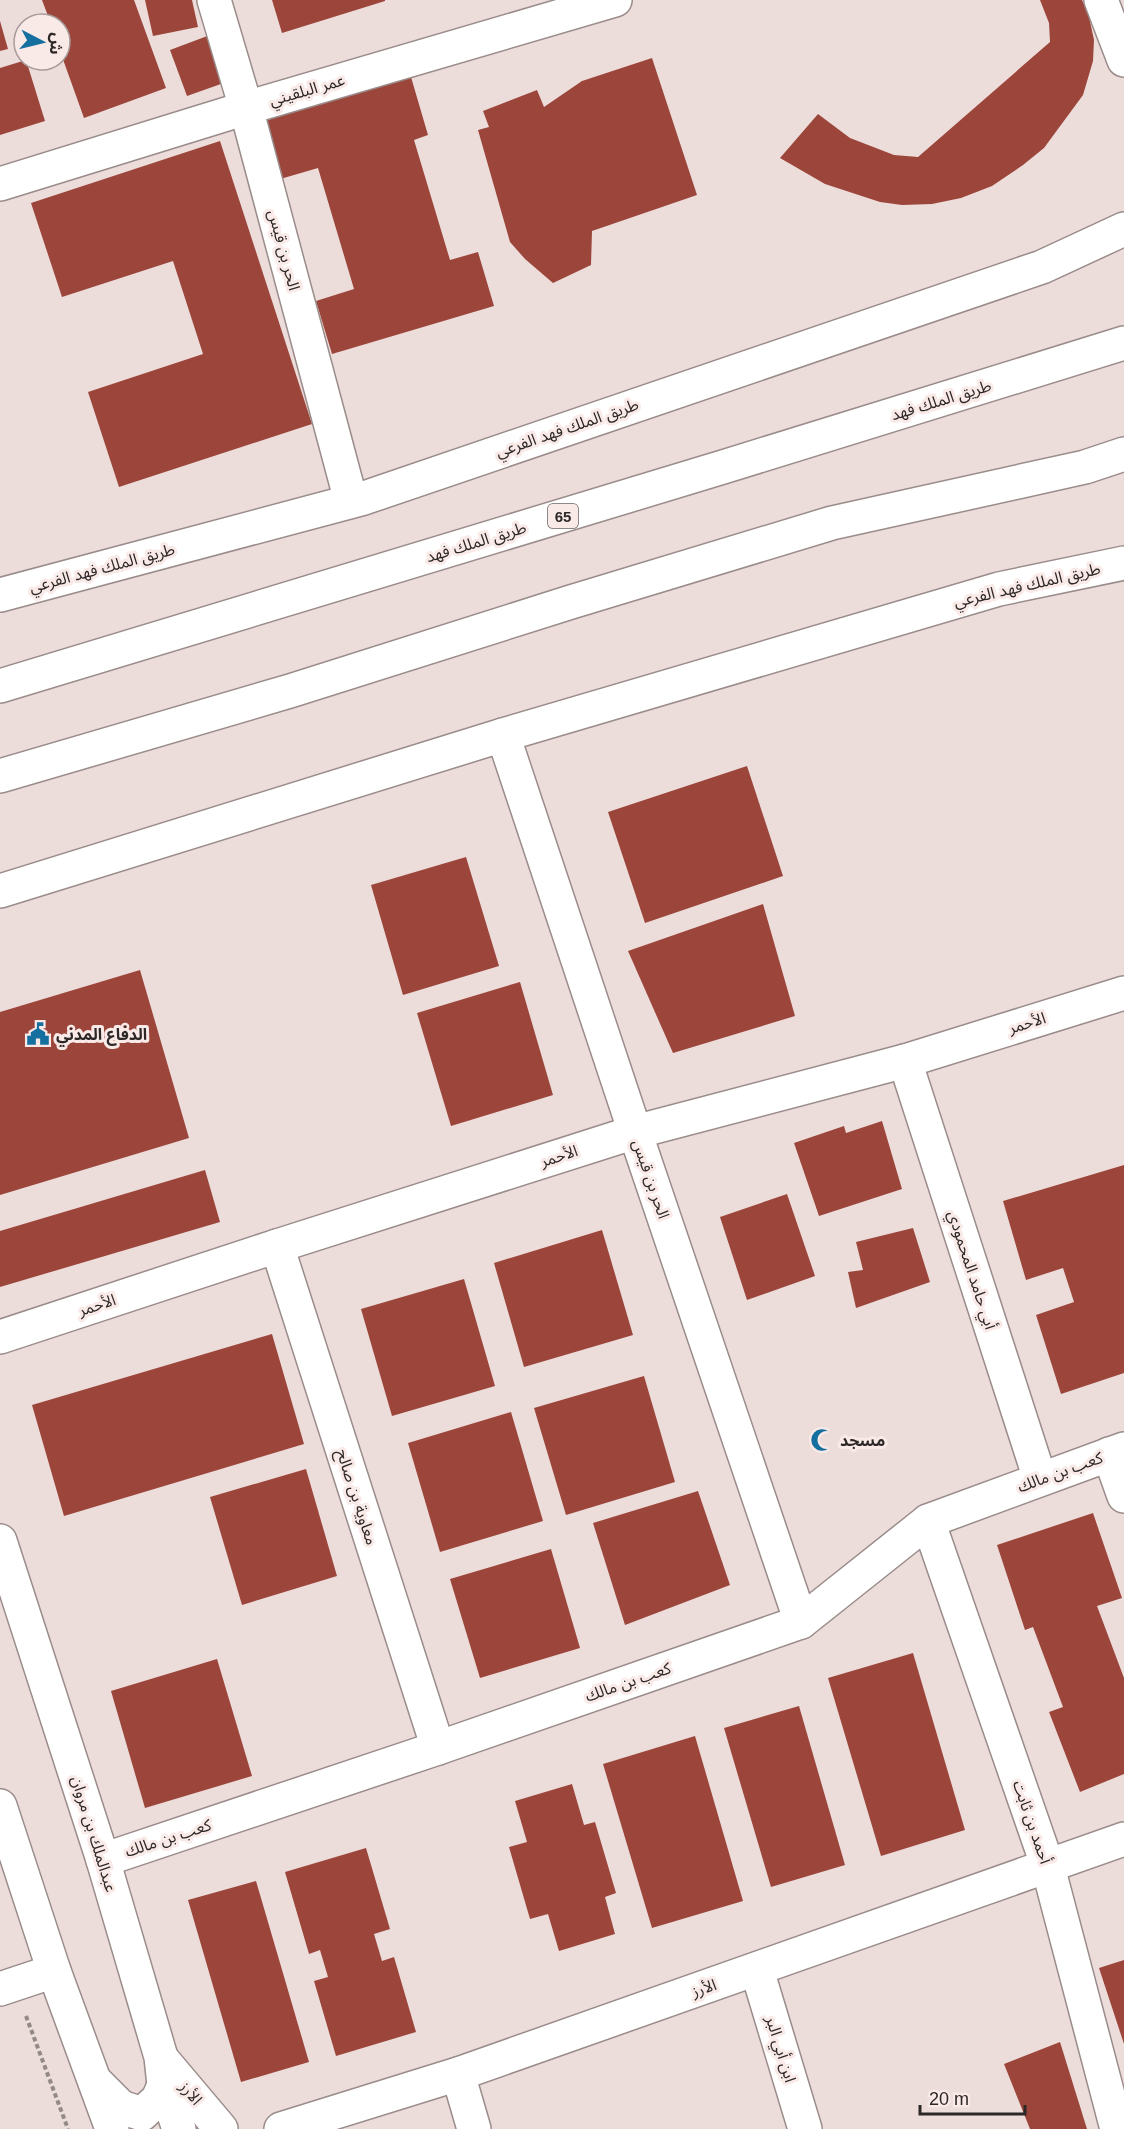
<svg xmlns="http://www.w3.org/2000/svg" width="1124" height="2129" viewBox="0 0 1124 2129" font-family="Arial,'Noto Sans Arabic',sans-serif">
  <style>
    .building { fill: #9c453b }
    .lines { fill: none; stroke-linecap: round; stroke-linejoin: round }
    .minor-casing { stroke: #9a8c8a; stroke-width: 36 }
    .major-casing { stroke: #9a8c8a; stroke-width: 36 }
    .highway-casing { stroke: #9a8c8a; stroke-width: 36 }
    .path { stroke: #938987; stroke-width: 4; stroke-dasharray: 4.5 3; stroke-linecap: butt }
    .minor { stroke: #fff; stroke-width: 33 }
    .major { stroke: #fff; stroke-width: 33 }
    .highway { stroke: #fff; stroke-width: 33 }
    .labels { text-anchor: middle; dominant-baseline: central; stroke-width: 6; stroke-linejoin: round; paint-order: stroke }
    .shield { fill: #f9eae8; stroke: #6a6261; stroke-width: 1.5 }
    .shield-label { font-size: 15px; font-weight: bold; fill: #2d2827 }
    .street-label { font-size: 16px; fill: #2d2827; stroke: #f9eae8 }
    .poi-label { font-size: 16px; font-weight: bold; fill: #2d2827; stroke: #f9eae8; text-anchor: start }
  </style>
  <rect width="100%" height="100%" fill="#ecdddb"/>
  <g class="building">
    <polygon points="42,0 134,0 166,88 84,118 60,51 60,24 51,24"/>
    <polygon points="145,0 192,0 198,27 153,36"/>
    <polygon points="272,0 385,0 385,1 282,33"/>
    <polygon points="1040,0 1082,0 1088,12 1094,40 1093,61 1083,95 1044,148 1023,165 992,186 961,198 932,204 902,205 880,202 825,184 780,158 818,114 850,138 894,155 918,157 1050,42 1049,23"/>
    <polygon points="0,21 8,49 0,51"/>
    <polygon points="218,32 235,79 187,96 170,50"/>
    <polygon points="652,58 697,195 592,231 591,265 553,283 525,259 510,242 478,130 489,127 483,111 537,90 544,107 582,81"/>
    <polygon points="26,60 45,121 0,135 0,68"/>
    <polygon points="411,77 428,135 414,140 450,260 478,252 494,306 332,354 316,301 354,289 318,168 270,182 253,124"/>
    <polygon points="220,141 312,424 119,487 88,392 203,354 173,261 62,297 31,203"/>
    <polygon points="747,766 783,876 645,923 608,812"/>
    <polygon points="466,857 499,966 403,995 371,885"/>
    <polygon points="763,904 795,1016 673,1053 628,951"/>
    <polygon points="140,970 189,1138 0,1195 0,1012"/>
    <polygon points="520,982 553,1095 451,1126 417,1013"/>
    <polygon points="882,1121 902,1189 819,1216 794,1143 844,1126 846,1133"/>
    <polygon points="1124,1165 1124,1373 1061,1394 1036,1315 1074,1302 1063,1268 1026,1280 1003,1201"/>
    <polygon points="205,1170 220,1222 0,1287 0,1231"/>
    <polygon points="787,1194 815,1276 747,1300 720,1217"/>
    <polygon points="913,1228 930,1282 856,1308 848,1272 863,1270 856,1242"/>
    <polygon points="602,1230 633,1335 524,1367 494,1263"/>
    <polygon points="464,1279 495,1386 392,1416 361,1309"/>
    <polygon points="272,1334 304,1444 64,1516 32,1405"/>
    <polygon points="644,1376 675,1482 566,1515 534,1408"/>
    <polygon points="511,1412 543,1521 440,1552 408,1443"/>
    <polygon points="306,1469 337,1576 242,1605 210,1497"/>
    <polygon points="698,1491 730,1585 625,1625 593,1523"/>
    <polygon points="1093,1513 1122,1598 1097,1606 1124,1678 1124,1774 1080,1792 1049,1712 1063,1707 1033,1627 1025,1630 997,1545"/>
    <polygon points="551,1549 580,1648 480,1678 450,1579"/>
    <polygon points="913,1653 965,1830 881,1856 828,1678"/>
    <polygon points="217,1659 252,1776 145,1808 111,1691"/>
    <polygon points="799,1706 845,1865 771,1887 724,1728"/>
    <polygon points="695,1736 743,1901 652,1928 603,1764"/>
    <polygon points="572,1784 584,1825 595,1822 616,1893 605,1897 615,1934 559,1951 548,1914 530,1919 509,1847 527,1842 515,1801"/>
    <polygon points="366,1848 390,1929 374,1934 382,1961 394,1957 416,2032 336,2056 314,1981 328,1977 320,1950 309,1954 285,1872"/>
    <polygon points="256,1881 309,2062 241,2082 188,1900"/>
    <polygon points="1124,1960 1124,2044 1099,1968"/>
    <polygon points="1060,2042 1087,2129 1030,2129 1004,2064"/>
  </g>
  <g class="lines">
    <g class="minor-casing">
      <g id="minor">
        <polyline points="214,0 246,108 351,501"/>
        <polyline points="1101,0 1124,60"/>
        <polyline points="0,184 246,108 615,0"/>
        <polyline points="503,735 635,1132 801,1622"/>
        <polyline points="905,1061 1040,1479"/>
        <polyline points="277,1246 438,1748"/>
        <polyline points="0,1337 277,1246 635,1132 905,1061 1124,993"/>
        <polyline points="1109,1454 1124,1496"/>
        <polyline points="928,1521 1048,1867 1117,2129"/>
        <polyline points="0,1541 103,1860 161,2057 164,2085 179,2129"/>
        <polyline points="0,1806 54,1971 112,2129"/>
        <polyline points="103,1860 438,1748 801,1622 928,1521 1124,1449"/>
        <polyline points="757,1970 805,2129"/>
        <polyline points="0,1989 54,1971"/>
        <polyline points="162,2059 221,2129"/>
        <polyline points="458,2074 474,2129"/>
        <polyline points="95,2081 121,2107 142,2114 158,2099 164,2085"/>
        <polyline points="281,2129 458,2074 1124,1839"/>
      </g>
    </g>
    <g class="major-casing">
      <g id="major">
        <polyline points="0,595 364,498 1042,267 1124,229"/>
        <polyline points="0,891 503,735 999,589 1124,563"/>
      </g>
    </g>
    <g class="highway-casing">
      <g id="highway">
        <polyline points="0,686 723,467 1124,343"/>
        <polyline points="0,776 290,691 571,602 832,523 1085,467 1124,454"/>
      </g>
    </g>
    <polyline class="path" points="26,2016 68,2129"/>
    <use href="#minor" class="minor"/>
    <use href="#major" class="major"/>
    <use href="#highway" class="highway"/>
  </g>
  <defs>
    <g id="civic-bare" transform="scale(1.8)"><path d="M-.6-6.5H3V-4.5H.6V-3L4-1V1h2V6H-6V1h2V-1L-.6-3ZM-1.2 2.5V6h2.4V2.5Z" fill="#16709f" stroke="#f9eae8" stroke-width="2.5" paint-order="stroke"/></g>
    <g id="mosque-bare" transform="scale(1.8)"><path d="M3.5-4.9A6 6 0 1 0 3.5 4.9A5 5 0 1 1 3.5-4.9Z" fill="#16709f" stroke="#f9eae8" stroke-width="2.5" paint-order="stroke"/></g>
  </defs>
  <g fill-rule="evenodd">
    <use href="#civic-bare" x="38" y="1034"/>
    <use href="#mosque-bare" x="822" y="1440"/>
  </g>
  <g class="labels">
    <rect class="shield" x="548" y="504" width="30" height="24" rx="4.5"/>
    <g class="shield-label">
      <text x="563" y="516">65</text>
    </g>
    <g class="street-label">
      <text transform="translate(307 90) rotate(-16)">عمر البلقيني</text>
      <text transform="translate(284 250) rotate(75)">الحر بن قيس</text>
      <text transform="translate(941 400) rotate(-17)">طريق الملك فهد</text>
      <text transform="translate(567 428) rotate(-19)">طريق الملك فهد الفرعي</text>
      <text transform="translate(476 542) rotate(-17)">طريق الملك فهد</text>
      <text transform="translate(102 568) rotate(-15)">طريق الملك فهد الفرعي</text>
      <text transform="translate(1027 585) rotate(-13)">طريق الملك فهد الفرعي</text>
      <text transform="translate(1027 1023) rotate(-17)">الأحمر</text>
      <text transform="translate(559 1156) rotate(-18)">الأحمر</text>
      <text transform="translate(651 1179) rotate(71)">الحر بن قيس</text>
      <text transform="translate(972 1270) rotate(72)">أبي حامد المحمودي</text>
      <text transform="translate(97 1305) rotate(-18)">الأحمر</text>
      <text transform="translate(1060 1472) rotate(-20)">كعب بن مالك</text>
      <text transform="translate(357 1497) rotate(72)">معاوية بن صالح</text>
      <text transform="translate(628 1682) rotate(-19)">كعب بن مالك</text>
      <text transform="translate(1032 1822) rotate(71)">أحمد بن ثابت</text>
      <text transform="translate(94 1834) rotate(73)">عبدالملك بن مروان</text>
      <text transform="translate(168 1838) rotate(-18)">كعب بن مالك</text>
      <text transform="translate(704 1988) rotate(-19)">الأرز</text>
      <text transform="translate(781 2049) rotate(73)">ابن أبي البر</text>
      <text transform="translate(191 2093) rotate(50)">الأرز</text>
    </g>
    <g class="poi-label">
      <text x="56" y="1034">الدفاع المدني</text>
      <text x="840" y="1440">مسجد</text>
    </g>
  </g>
  <g transform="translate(42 42) rotate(97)"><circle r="28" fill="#f9eae8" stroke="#a79c9b" stroke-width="1.5"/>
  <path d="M0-4.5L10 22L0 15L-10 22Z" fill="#16709f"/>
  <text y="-9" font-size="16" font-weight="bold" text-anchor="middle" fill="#2d2827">ش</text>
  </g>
  <path d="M920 2105v9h105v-9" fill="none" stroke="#2d2827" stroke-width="3"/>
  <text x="929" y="2105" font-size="18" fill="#2d2827" stroke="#f9eae8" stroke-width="4.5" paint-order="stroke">20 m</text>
</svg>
